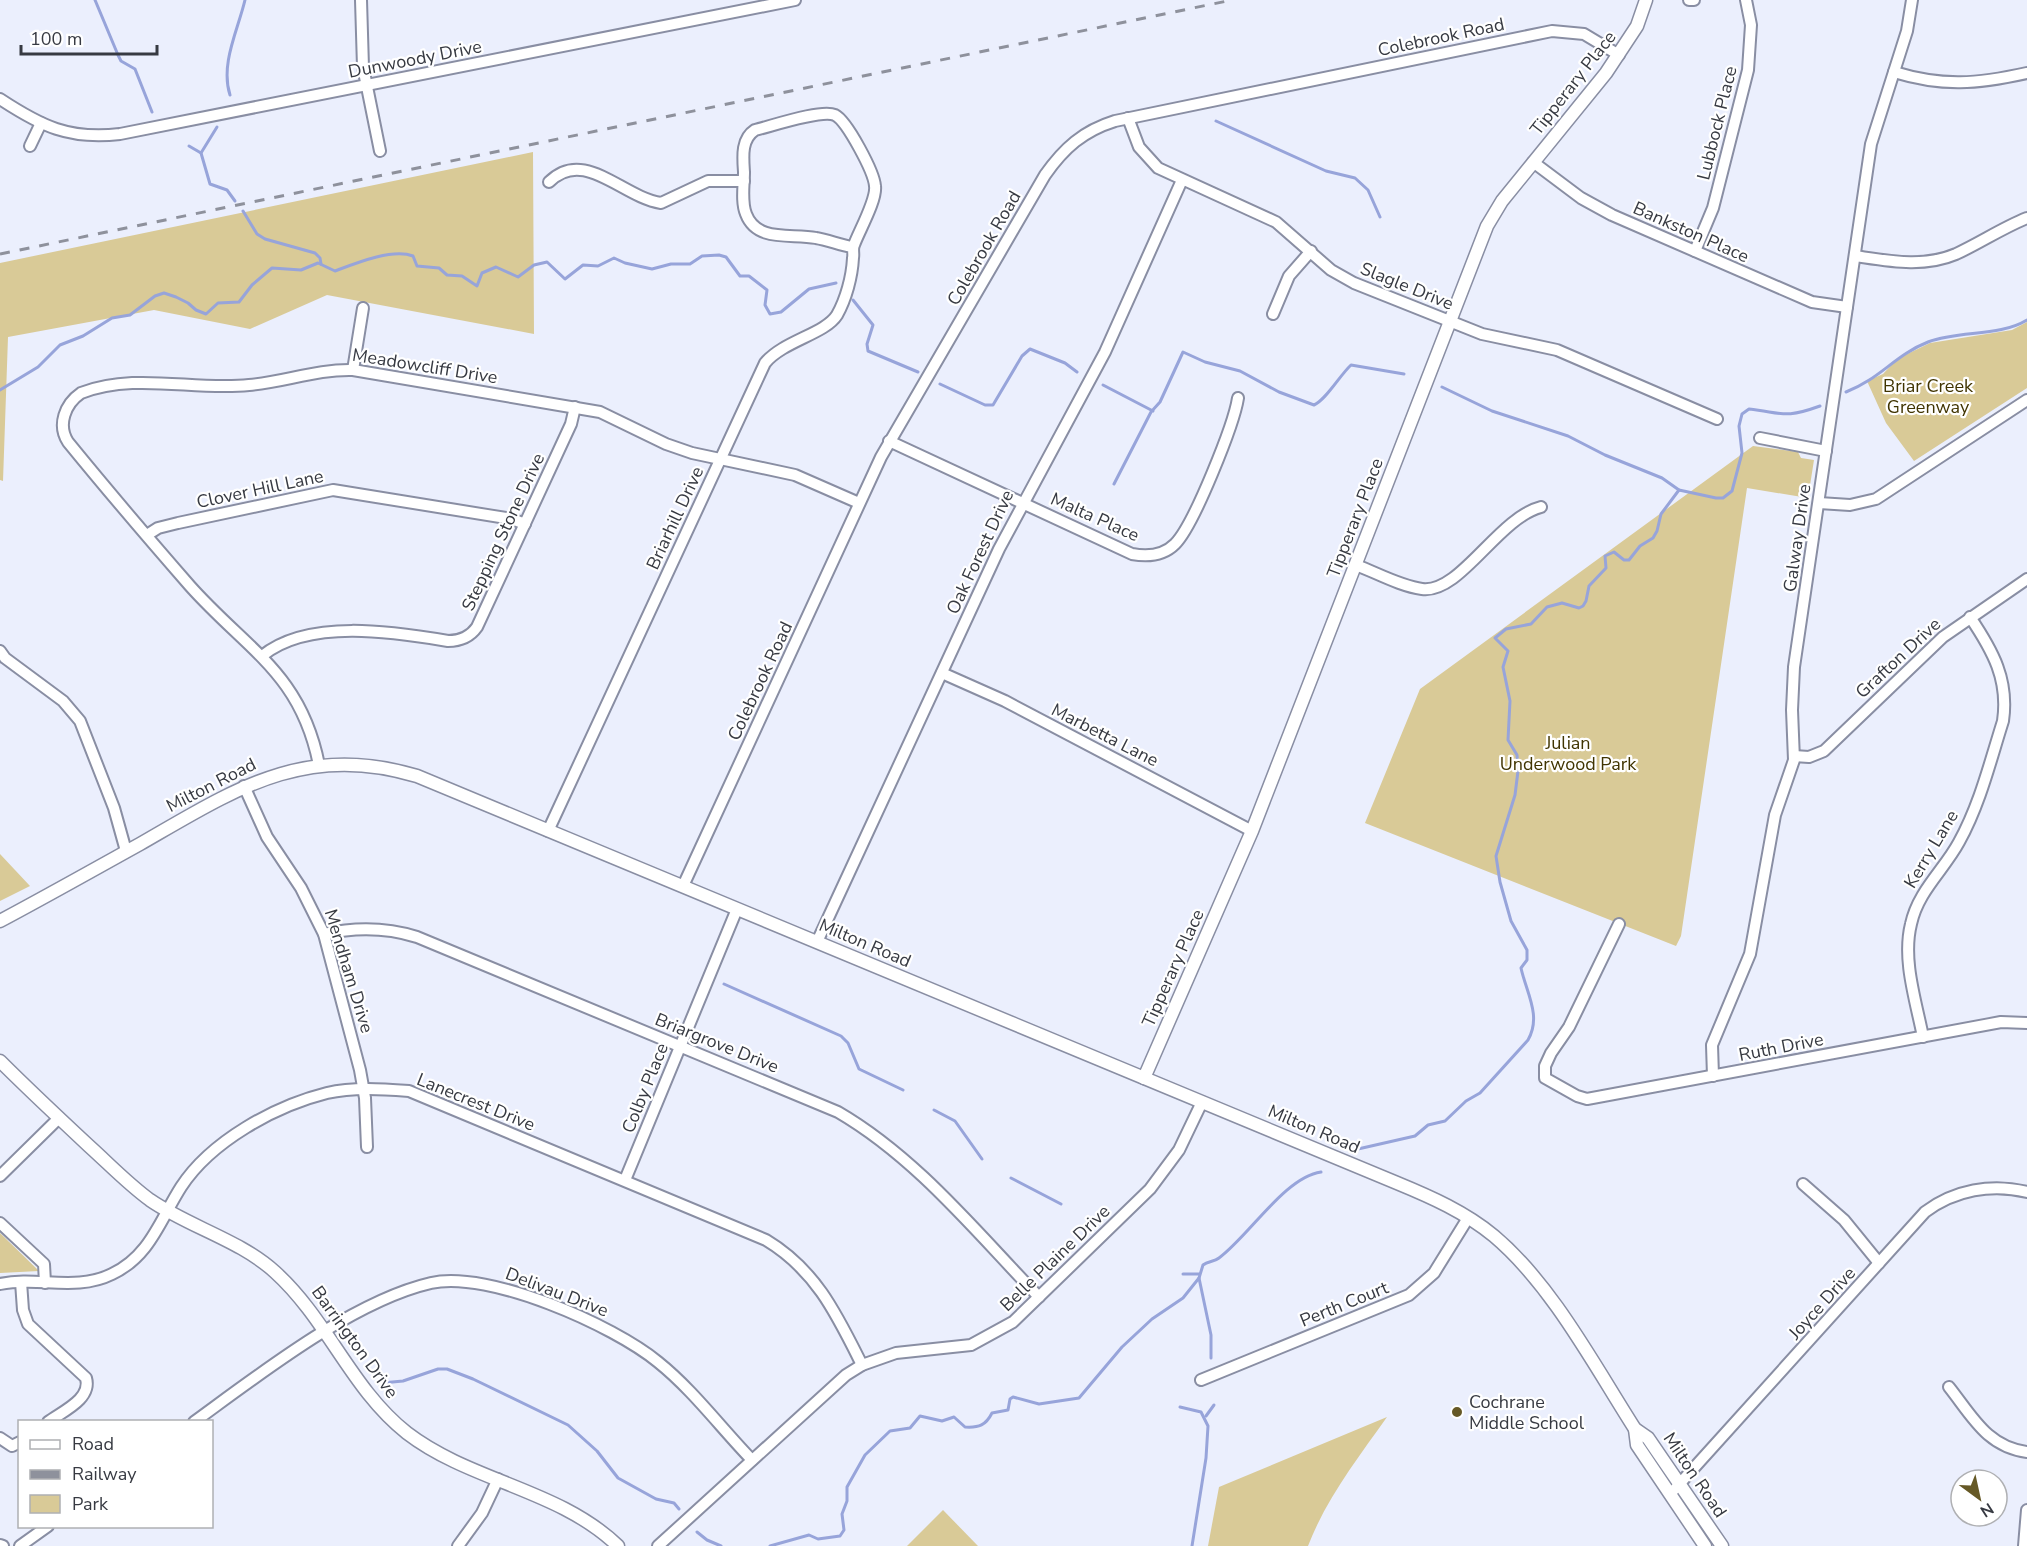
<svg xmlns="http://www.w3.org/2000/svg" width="2027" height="1546" viewBox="0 0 2027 1546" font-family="'Nunito Sans',sans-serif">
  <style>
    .green { fill: #d9ca97 }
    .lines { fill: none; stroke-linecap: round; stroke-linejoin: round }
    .stream { stroke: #97a4da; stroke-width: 3 }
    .minor-casing { stroke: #898ea3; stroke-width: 14 }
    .tertiary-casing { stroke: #898ea3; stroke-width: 15 }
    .minor { stroke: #fff; stroke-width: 10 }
    .tertiary { stroke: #fff; stroke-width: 12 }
    .rail { stroke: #8e919c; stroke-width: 3; stroke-dasharray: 10 10; stroke-linecap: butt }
    .poi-dot { fill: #665926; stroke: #fff; stroke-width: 2 }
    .labels { text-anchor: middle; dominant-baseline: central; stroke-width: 4.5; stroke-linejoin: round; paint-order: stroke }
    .street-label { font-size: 18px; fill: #373a42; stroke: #fff }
    .park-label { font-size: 18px; fill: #403401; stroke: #fff }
    .poi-label { font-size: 18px; fill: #373a42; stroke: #fff; text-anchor: start }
  </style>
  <rect width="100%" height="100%" fill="#ebeffd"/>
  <g class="green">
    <polygon points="533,152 534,334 327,295 250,329 154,310 8,337 3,481 0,480 0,263"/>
    <polygon points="2027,322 2027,388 1914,461 1886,423 1867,381 1883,374 1897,359 1930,343 2012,330"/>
    <polygon points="1753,446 1798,452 1801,458 1814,460 1808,498 1747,488 1681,936 1676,946 1365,823 1420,689"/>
    <polygon points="0,854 30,886 0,901"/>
    <polygon points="0,1233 39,1271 0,1273"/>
    <path d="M1387,1417C1358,1458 1326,1499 1308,1546H1208L1219,1487Z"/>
    <polygon points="943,1510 978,1546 907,1546"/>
  </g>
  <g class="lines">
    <g class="stream">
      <polyline points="95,0 118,55 121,61 135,69 152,112"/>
      <path d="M230,95C220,64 238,30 245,0"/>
      <polyline points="1216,121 1326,171 1355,178 1368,190 1380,217"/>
      <polyline points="189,146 201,153 210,184 227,190 235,201"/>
      <polyline points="201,153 217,127"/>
      <polyline points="243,211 257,234 265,239 315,253 320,258 321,264"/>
      <polyline points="853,300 873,325 867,344 868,351 918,372"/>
      <polyline points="940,384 985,405 993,405 1022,356 1030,349 1065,363 1077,372"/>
      <polyline points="1103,385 1153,411"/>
      <path d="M1442,387L1492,411L1568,436L1605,455L1662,478L1679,490L1716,498H1723L1732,491L1742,453L1739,426L1742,414L1749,409C1784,413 1784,419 1820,406"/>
      <path d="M0,390L38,367L60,345L83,336L112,318L130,315L155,296L164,293L176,297L188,303L196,310L206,314L218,303L239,302L252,285L272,268L301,270L318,263L335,271C356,263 393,248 413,256L417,266L439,268L447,275L462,276L477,286L482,273L496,267L518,277L534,265L547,262L565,279L583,265L598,266L614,258L625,263L652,269L671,264H690L702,256L719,255L726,257L740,276H749L767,290L765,305L770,314L781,312L809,289L836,283"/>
      <path d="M1846,392C1880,379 1895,355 1928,342C1960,330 1999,337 2027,320"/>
      <path d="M1114,484L1151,412L1160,402L1183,352L1205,362L1240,371L1279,392L1314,405C1326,400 1340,375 1351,365L1404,374"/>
      <polyline points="724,984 841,1036 848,1043 859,1069 903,1090"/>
      <polyline points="934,1110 955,1121 982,1159"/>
      <path d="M1358,1149L1415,1136L1428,1125L1445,1121L1466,1101L1480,1093L1528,1040C1542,1016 1526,992 1521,968L1527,960V950L1511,921L1500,882L1496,856L1515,795L1518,771L1517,755L1508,740L1510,701L1503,667L1508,651L1495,638L1506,629L1531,624L1547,607L1562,603L1579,608L1583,606L1586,601L1589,586L1606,568L1605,556L1614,552L1624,560H1629L1640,546L1653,538L1657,531L1661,514L1679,490"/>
      <polyline points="1011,1178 1061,1204"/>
      <polyline points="1183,1274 1199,1274"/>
      <path d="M1211,1358V1335L1199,1278L1203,1265C1208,1261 1214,1262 1219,1258C1249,1236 1285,1177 1321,1172"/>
      <polyline points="382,1383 403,1381 438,1369 447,1369 473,1379 568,1425 597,1451 618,1478 656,1499 674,1503 679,1509"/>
      <polyline points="1180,1407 1201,1412 1208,1426 1206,1458 1192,1546"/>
      <polyline points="1206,1416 1214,1405"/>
      <polyline points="697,1532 707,1540 721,1546"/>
      <path d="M770,1546L809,1535L818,1539L840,1536L844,1530L842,1514L847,1501V1487L865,1455L890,1431L910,1428L920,1416L942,1421L954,1417L965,1427C979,1428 986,1425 992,1413L1008,1410L1010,1399L1013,1397L1039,1404L1079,1398L1122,1347L1152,1319L1183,1298L1199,1278"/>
    </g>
    <g class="minor-casing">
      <g id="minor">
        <polyline points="361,0 363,67 380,151"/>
        <polyline points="1689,0 1694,0"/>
        <path d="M1894,72C1943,87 1977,84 2027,73"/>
        <path d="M0,99C41,126 69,140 120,134L795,0"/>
        <polyline points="1128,118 1139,147 1158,168 1276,222 1331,270 1354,283 1482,334 1557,350 1717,419"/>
        <polyline points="30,146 41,123"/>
        <polyline points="1533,162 1581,198 1612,215 1812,302 1847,307"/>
        <path d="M549,182C584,147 622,197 661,203L708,181H744"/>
        <polyline points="1695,251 1713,208 1748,70 1751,25 1746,0"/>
        <path d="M1855,256C1889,261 1923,268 1956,254C1980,243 2002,228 2027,218"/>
        <polyline points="1273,314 1289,276 1311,251"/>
        <polyline points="353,370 363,308"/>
        <polyline points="1760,438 1826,451"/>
        <path d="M889,441L1132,554C1148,557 1163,556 1175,544C1194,525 1234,424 1238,398"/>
        <polyline points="1819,503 1850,505 1876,499 2027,400"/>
        <polyline points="147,535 158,528 178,523 333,490 512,519 525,524"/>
        <path d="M1356,565C1377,573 1400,586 1422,589C1460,594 1498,518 1541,507"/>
        <polyline points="0,651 5,658 63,701 80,721 114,808 126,851"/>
        <path d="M262,656C308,618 394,632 448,641C460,641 470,637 477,627L571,424L575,407"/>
        <polyline points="942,673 1005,701 1252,831"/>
        <polyline points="1794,756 1809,757 1824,751 1943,637 2027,579"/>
        <path d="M319,765C301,673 247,650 190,586C149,539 108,491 68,442C57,425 65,404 81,393C136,372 193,391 249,385C284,382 317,369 353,370L600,412L666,444L692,453L795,475L859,503"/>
        <polyline points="244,786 267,837 301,888 324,934 360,1070 365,1098 367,1147"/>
        <path d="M548,831L765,363C783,341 825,334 837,315C846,299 852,277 853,258C854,254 852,249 854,245C859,231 877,200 875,186C874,172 847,121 835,115C821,109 772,126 755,130C741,139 743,157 744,172C744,185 741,202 746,214C757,243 792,233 816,238C828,240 840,245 852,247"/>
        <path d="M683,886L881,457L1045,175C1064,148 1083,131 1115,121L1552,31L1584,34L1619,55"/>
        <polyline points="1619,924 1569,1027 1551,1053 1545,1066 1545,1078 1577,1096 1587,1099 2001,1022 2027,1023"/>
        <path d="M324,934C356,927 385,927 417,937L838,1112C917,1158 976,1232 1039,1297"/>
        <polyline points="817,942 999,549 1105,352 1182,180"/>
        <path d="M1923,1037C1916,1001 1902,960 1911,924C1918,891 1944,870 1959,842C1980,804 1990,762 2003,721C2009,680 1993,651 1970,617"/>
        <polyline points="1713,1076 1712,1045 1750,954 1775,815 1794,760 1792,710 1794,667 1871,144 1907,31 1912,0"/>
        <polyline points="0,1176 59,1118"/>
        <polyline points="625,1180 737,909"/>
        <polyline points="1803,1184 1844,1220 1879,1263"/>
        <polyline points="0,1223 44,1264 45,1283"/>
        <path d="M21,1282L23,1310L28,1324L86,1378C92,1399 63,1411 48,1422"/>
        <path d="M0,1284C37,1276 76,1292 112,1274C150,1256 160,1220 181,1187C211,1141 275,1106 327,1093C353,1087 382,1089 409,1091L766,1240C816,1270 837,1315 862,1365"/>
        <polyline points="1201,1380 1409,1295 1434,1273 1468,1218"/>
        <path d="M1949,1387C1972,1416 1987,1447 2027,1452"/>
        <path d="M194,1422C260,1374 353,1301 431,1283C489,1270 613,1325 658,1362C693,1390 721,1428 752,1460"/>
        <polyline points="0,1438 12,1446 20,1442"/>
        <path d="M1674,1490L1925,1212C1954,1190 1992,1183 2027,1192"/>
        <polyline points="0,1545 3,1546"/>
        <polyline points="20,1546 48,1526"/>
        <polyline points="458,1546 482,1513 498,1479"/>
        <polyline points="658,1546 846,1375 862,1365 896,1353 971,1345 1013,1322 1150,1189 1179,1150 1202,1102"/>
        <polyline points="2024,1546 2027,1510"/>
      </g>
    </g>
    <g class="tertiary-casing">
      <g id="tertiary">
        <path d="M0,921C47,896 93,870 140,844C234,790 304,742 417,776L1397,1183C1431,1197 1465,1212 1494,1236C1552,1285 1594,1365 1635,1429L1648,1438L1722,1546"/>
        <path d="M0,1061C29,1090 59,1118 89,1146C109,1164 128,1184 150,1200C189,1227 240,1240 275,1272C328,1320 351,1389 407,1433C471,1482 559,1489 618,1546"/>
        <polyline points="1144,1078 1252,831 1487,226 1502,201 1606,73 1637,26 1646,0"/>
        <polyline points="1635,1429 1637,1445 1705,1546"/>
      </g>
    </g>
    <use href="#minor" class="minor"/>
    <use href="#tertiary" class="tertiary"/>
    <polyline class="rail" points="0,254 1232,0"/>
  </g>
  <circle class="poi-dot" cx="1457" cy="1412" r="6"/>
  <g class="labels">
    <g class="street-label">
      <text transform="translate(1441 37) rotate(-12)">Colebrook Road</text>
      <text transform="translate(415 59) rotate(-11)">Dunwoody Drive</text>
      <text transform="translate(1573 83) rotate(-52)">Tipperary Place</text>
      <text transform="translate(1717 123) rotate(-76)">Lubbock Place</text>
      <text transform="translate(1691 232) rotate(24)">Bankston Place</text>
      <text transform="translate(984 248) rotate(-60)">Colebrook Road</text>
      <text transform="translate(1407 286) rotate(22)">Slagle Drive</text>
      <text transform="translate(425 366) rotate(9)">Meadowcliff Drive</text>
      <text transform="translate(260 489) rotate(-12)">Clover Hill Lane</text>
      <text transform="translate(1095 517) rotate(24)">Malta Place</text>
      <text transform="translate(675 518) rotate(-65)">Briarhill Drive</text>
      <text transform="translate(1355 518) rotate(-69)">Tipperary Place</text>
      <text transform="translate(503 532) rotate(-65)">Stepping Stone Drive</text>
      <text transform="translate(1797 538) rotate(-82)">Galway Drive</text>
      <text transform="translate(980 552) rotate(-65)">Oak Forest Drive</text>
      <text transform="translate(1898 658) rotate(-43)">Grafton Drive</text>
      <text transform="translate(760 681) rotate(-65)">Colebrook Road</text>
      <text transform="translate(1105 735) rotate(27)">Marbetta Lane</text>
      <text transform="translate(211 785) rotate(-27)">Milton Road</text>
      <text transform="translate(1931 849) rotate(-59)">Kerry Lane</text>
      <text transform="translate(865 943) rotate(23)">Milton Road</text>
      <text transform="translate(1173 968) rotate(-66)">Tipperary Place</text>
      <text transform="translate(349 971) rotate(73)">Mendham Drive</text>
      <text transform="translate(717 1043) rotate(22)">Briargrove Drive</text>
      <text transform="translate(1781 1047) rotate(-11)">Ruth Drive</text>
      <text transform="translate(645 1088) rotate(-68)">Colby Place</text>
      <text transform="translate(476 1102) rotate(22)">Lanecrest Drive</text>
      <text transform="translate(1314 1129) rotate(23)">Milton Road</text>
      <text transform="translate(1055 1258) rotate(-44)">Belle Plaine Drive</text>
      <text transform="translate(557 1292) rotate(21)">Delivau Drive</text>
      <text transform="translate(1822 1303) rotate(-48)">Joyce Drive</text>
      <text transform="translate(1344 1304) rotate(-22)">Perth Court</text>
      <text transform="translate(355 1342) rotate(54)">Barrington Drive</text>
      <text transform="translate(1695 1475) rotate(56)">Milton Road</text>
    </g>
    <g class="park-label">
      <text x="1928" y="386">Briar Creek<tspan x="1928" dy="21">Greenway</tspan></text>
      <text x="1568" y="743">Julian<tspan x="1568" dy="21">Underwood Park</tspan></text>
    </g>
    <g class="poi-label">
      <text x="1469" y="1402">Cochrane<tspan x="1469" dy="21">Middle School</tspan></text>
    </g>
  </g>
  <rect x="18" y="1420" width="195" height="108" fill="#ffffff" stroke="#afb0b3" stroke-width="1.5"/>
  <rect x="30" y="1440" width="30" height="9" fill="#ffffff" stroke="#afb0b3" stroke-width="1.5"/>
  <text x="72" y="1450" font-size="18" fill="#373a42">Road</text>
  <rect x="30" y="1470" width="30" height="9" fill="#8e919c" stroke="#afb0b3" stroke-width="1.5"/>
  <text x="72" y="1480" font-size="18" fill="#373a42">Railway</text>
  <rect x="30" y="1495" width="30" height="18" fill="#d9ca97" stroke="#afb0b3" stroke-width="1.5"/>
  <text x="72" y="1510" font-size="18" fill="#373a42">Park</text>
  <g transform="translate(1979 1498) rotate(147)"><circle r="28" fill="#ffffff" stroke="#afb0b3" stroke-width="1.5"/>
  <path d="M0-4.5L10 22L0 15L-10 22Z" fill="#665926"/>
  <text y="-9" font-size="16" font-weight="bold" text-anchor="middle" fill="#373a42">N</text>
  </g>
  <path d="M21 45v9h136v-9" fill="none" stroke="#373a42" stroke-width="3"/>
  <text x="30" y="45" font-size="18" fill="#373a42" stroke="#ffffff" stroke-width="4.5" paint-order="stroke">100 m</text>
</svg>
